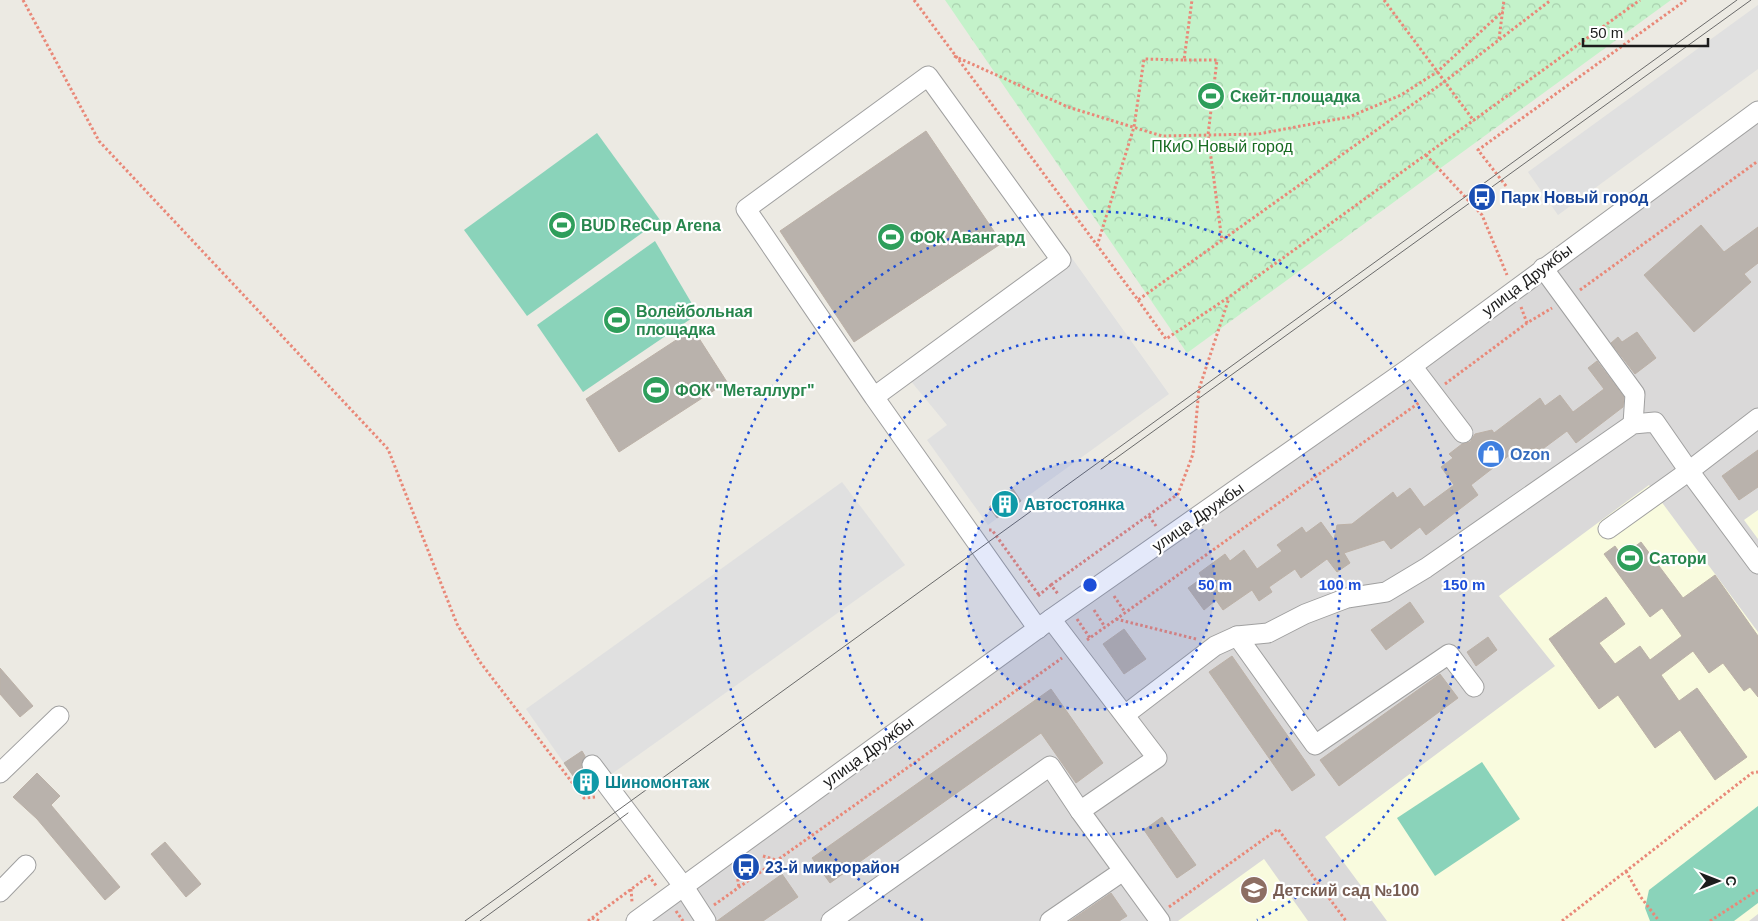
<svg xmlns="http://www.w3.org/2000/svg" width="1758" height="921" viewBox="0 0 1758 921" font-family="Helvetica,sans-serif">
  <style>
    .residential { fill: #dad9d9 }
    .education { fill: #f9fbde }
    .park { fill: url(#park-crowns) }
    .pitch { fill: #8ad3ba }
    .parking { fill: #e0e0e0 }
    .building { fill: #b9b2ac; stroke: #bcb1a7 }
    .lines { fill: none; stroke-linecap: round; stroke-linejoin: round }
    .minor-casing { stroke: #a0a0a0; stroke-width: 21 }
    .path { stroke: #e98878; stroke-width: 3; stroke-dasharray: 2.5 2.5; stroke-linecap: butt }
    .minor { stroke: #fff; stroke-width: 19 }
    .tram { stroke: #6a6a6a; stroke-width: 1 }
    .ring { fill: none; stroke: #1d4ed8; stroke-width: 2.5; stroke-dasharray: 2.5 5 }
    .labels { text-anchor: middle; dominant-baseline: central; stroke-width: 4.5; stroke-linejoin: round; paint-order: stroke }
    .leisure-label { font-size: 16px; font-weight: bold; fill: #27864d; stroke: #fff; text-anchor: start }
    .park-label { font-size: 16px; fill: #186c22; stroke: #fff }
    .transit-label { font-size: 16px; font-weight: bold; fill: #164399; stroke: #fff; text-anchor: start }
    .street-label { font-size: 16px; fill: #1c1c1c; stroke: #fff }
    .shop-label { font-size: 16px; font-weight: bold; fill: #366cbe; stroke: #fff; text-anchor: start }
    .culture-label { font-size: 16px; font-weight: bold; fill: #0d838f; stroke: #fff; text-anchor: start }
    .education-label { font-size: 16px; font-weight: bold; fill: #785e54; stroke: #fff; text-anchor: start }
    .centre { fill: #1d4ed8; stroke: #fff; stroke-width: 2.5 }
    .ring-label { font-size: 15px; text-anchor: middle; font-weight: bold; fill: #1d4ed8; stroke: #fff; stroke-width: 4.5; stroke-linejoin: round; paint-order: stroke }
  </style>
  <defs>
    <pattern id="park-crowns" width="20" height="18" patternUnits="userSpaceOnUse" patternTransform="scale(1.25)"><rect width="20" height="18" fill="#c4f2ca"/><path d="M2 6a3 3 0 1 1 6 0M12 15a3 3 0 1 1 6 0" fill="none" stroke="#a8cfad"/></pattern>
  </defs>
  <rect width="100%" height="100%" fill="#eceae3"/>
  <polygon class="residential" points="1758,116 1758,921 651,921 1055,626 1400,387"/>
  <g class="education">
    <polygon points="1649,485 1758,632 1758,914 1749,921 1387,921 1325,837 1555,666 1499,596"/>
    <polygon points="1758,510 1758,539 1744,520"/>
    <polygon points="1264,859 1308,921 1178,921"/>
  </g>
  <polygon class="park" points="945,0 1671,0 1187,353"/>
  <g class="pitch">
    <polygon points="597,133 660,220 527,316 464,230"/>
    <polygon points="655,241 698,314 583,392 537,325"/>
    <polygon points="1482,762 1520,819 1435,876 1397,818"/>
    <polygon points="1758,806 1758,903 1734,921 1650,921 1645,908 1649,890"/>
  </g>
  <g class="parking">
    <polygon points="1758,5 1758,69 1558,215 1528,172"/>
    <polygon points="1069,254 1169,394 988,525 927,440 947,425 905,374"/>
    <polygon points="842,482 905,565 585,793 526,709"/>
  </g>
  <g class="building">
    <polygon points="926,131 1002,243 854,342 780,231"/>
    <polygon points="1701,225 1724,252 1758,227 1758,263 1744,274 1751,282 1694,332 1644,275"/>
    <polygon points="693,329 727,382 619,452 586,399"/>
    <polygon points="1637,332 1656,358 1635,374 1611,343 1618,337 1622,342"/>
    <polygon points="1597,361 1624,397 1623,407 1576,443 1567,431 1540,451 1537,448 1511,454 1471,485 1478,495 1426,535 1420,527 1391,549 1384,540 1344,553 1350,563 1337,572 1327,559 1301,578 1295,569 1269,587 1272,592 1259,601 1252,590 1223,610 1216,600 1204,610 1188,588 1202,578 1199,573 1225,554 1230,561 1244,550 1257,569 1282,551 1277,545 1302,527 1306,533 1321,522 1334,540 1337,525 1352,524 1393,492 1397,498 1410,488 1424,507 1454,485 1441,467 1453,458 1449,454 1462,444 1470,442 1475,434 1492,430 1494,433 1540,398 1545,406 1560,395 1573,412 1604,389 1588,368"/>
    <polygon points="1758,450 1758,487 1739,500 1722,476"/>
    <polygon points="1013,489 1021,501 997,518 989,507"/>
    <polygon points="1641,542 1683,598 1715,575 1758,636 1758,697 1750,687 1744,691 1723,663 1709,673 1693,651 1661,675 1679,701 1697,688 1747,757 1715,780 1680,730 1655,748 1618,695 1599,709 1549,639 1606,597 1625,624 1599,643 1615,664 1640,646 1650,660 1682,636 1662,608 1650,617 1604,554 1615,546 1622,556"/>
    <polygon points="1410,602 1424,622 1386,650 1371,630"/>
    <polygon points="1124,629 1146,659 1124,674 1103,644"/>
    <polygon points="1488,637 1497,650 1476,666 1467,652"/>
    <polygon points="1232,656 1315,775 1292,791 1209,672"/>
    <polygon points="0,668 33,706 20,717 0,694"/>
    <polygon points="1440,674 1458,698 1339,786 1320,760"/>
    <polygon points="1051,689 1103,763 1076,783 1041,733 830,883 812,858"/>
    <polygon points="582,751 585,756 581,767 594,787 585,793 564,763"/>
    <polygon points="37,773 60,796 51,805 120,887 105,900 37,819 13,797"/>
    <polygon points="1162,817 1196,865 1177,878 1144,830"/>
    <polygon points="165,842 201,884 186,897 151,854"/>
    <polygon points="782,874 798,897 763,921 717,921"/>
    <polygon points="1111,893 1127,916 1119,921 1070,921"/>
  </g>
  <g class="lines">
    <g class="minor-casing">
      <g id="minor">
        <polyline points="1543,268 1635,394 1633,424"/>
        <polyline points="1412,366 1463,433"/>
        <polyline points="874,397 746,209 928,76 1061,260 874,397 1038,629"/>
        <polyline points="1608,529 1689,471 1758,564"/>
        <polyline points="1237,636 1315,745 1449,654 1474,687"/>
        <polyline points="1126,714 1215,646 1237,636 1268,633 1305,614 1347,598 1386,592 1426,568 1633,424 1655,422 1689,471 1758,418"/>
        <polyline points="592,765 684,887 706,921"/>
        <polyline points="0,773 59,716"/>
        <polyline points="1080,811 1160,921"/>
        <polyline points="0,892 26,865"/>
        <polyline points="636,921 1051,619 1412,366 1758,111"/>
        <polyline points="831,921 1050,766 1080,811 1157,758 1051,619"/>
        <polyline points="1050,921 1123,871"/>
      </g>
    </g>
    <g class="path">
      <polyline points="23,0 99,141 388,449 457,624 480,662 584,798 595,797"/>
      <polyline points="914,0 1138,300 1444,82 1551,0"/>
      <polyline points="1384,0 1474,121"/>
      <polyline points="1499,39 1504,0"/>
      <polyline points="954,56 1068,107 1162,136 1258,134 1349,117 1401,95 1437,72 1503,11"/>
      <polyline points="1184,60 1217,60 1208,135 1222,241"/>
      <polyline points="1426,155 1482,215 1507,275"/>
      <polyline points="1506,186 1478,150 1686,0"/>
      <polyline points="1097,246 1134,127 1144,59 1184,60 1192,0"/>
      <polyline points="1580,290 1758,161"/>
      <polyline points="1138,300 1166,339 1229,297 1640,0"/>
      <polyline points="1521,307 1527,323"/>
      <polyline points="1445,384 1527,323 1552,308"/>
      <polyline points="1149,516 1156,526"/>
      <polyline points="989,530 992,530 1039,595"/>
      <polyline points="1051,585 1178,494 1193,454 1199,389 1229,298"/>
      <polyline points="1038,596 1051,585 1058,594"/>
      <polyline points="1114,596 1125,612"/>
      <polyline points="1094,610 1105,627"/>
      <polyline points="1077,619 1090,638"/>
      <polyline points="1116,619 1196,639"/>
      <polyline points="1087,640 1420,402"/>
      <polyline points="763,856 776,860"/>
      <polyline points="1626,871 1640,896 1659,921"/>
      <polyline points="737,874 739,888"/>
      <polyline points="631,889 632,902"/>
      <polyline points="714,905 1062,658"/>
      <polyline points="1169,907 1278,829 1346,921"/>
      <polyline points="676,911 683,921"/>
      <polyline points="592,918 600,921"/>
      <polyline points="588,921 649,876 657,887"/>
      <polyline points="1562,921 1752,773 1758,772"/>
      <polyline points="1710,921 1758,890"/>
    </g>
    <use href="#minor" class="minor"/>
    <g class="tram">
      <polyline points="1101,469 1751,0"/>
      <polyline points="465,921 1737,0"/>
      <polyline points="480,921 628,813"/>
    </g>
  </g>
  <circle cx="1090" cy="585" r="125" fill="#1d4ed8" fill-opacity=".12"/>
  <g class="ring">
    <circle cx="1090" cy="585" r="125"/>
    <circle cx="1090" cy="585" r="250"/>
    <path d="M923 920A374 374 0 1 1 1257 920"/>
  </g>
  <defs>
    <g id="stadium-disc" transform="scale(1.4375)"><circle r="9.5" fill="#2e9e5b" stroke="#fff"/><path d="M0-5a6.5 5 0 1 0 0 10a6.5 5 0 1 0 0-10ZM-3.5-1.8h7v3.6h-7Z" fill="#fff"/></g>
    <g id="bus-disc" transform="scale(1.4375)"><circle r="9.5" fill="#1a4fb4" stroke="#fff"/><path d="M-5-6H5V4H4V6H2V4H-2V6H-4V4H-5ZM-3.5-4V0h7V-4ZM-3.5 1.2v1.5H-2V1.2ZM2 1.2v1.5H3.5V1.2Z" fill="#fff"/></g>
    <g id="shop-disc" transform="scale(1.4375)"><circle r="9.5" fill="#3f7fe0" stroke="#fff"/><path d="M-5-2.5h2.3a2.7 3.5 0 0 1 5.4 0H5L5.5 6h-11ZM-1.5-2.5h3a1.5 2.3 0 0 0-3 0Z" fill="#fff"/></g>
    <g id="building-disc" transform="scale(1.4375)"><circle r="9.5" fill="#0f9aa8" stroke="#fff"/><path d="M-4-6H4V6H1V3H-1V6H-4ZM-2.5-4.3h1.7v1.8h-1.7ZM.8-4.3h1.7v1.8H.8ZM-2.5-1h1.7V.8h-1.7ZM.8-1h1.7V.8H.8Z" fill="#fff"/></g>
    <g id="school-disc" transform="scale(1.4375)"><circle r="9.5" fill="#8d6e63" stroke="#fff"/><path d="M0-5L7-2L0 1L-7-2ZM-4 1L0 2.5L4 1V4Q0 6-4 4Z" fill="#fff"/></g>
  </defs>
  <g fill-rule="evenodd">
    <use href="#stadium-disc" x="1211" y="96"/>
    <use href="#bus-disc" x="1482" y="197"/>
    <use href="#stadium-disc" x="562" y="225"/>
    <use href="#stadium-disc" x="891" y="237"/>
    <use href="#stadium-disc" x="617" y="320"/>
    <use href="#stadium-disc" x="656" y="390"/>
    <use href="#shop-disc" x="1491" y="454"/>
    <use href="#building-disc" x="1005" y="504"/>
    <use href="#stadium-disc" x="1630" y="558"/>
    <use href="#building-disc" x="586" y="782"/>
    <use href="#bus-disc" x="746" y="867"/>
    <use href="#school-disc" x="1254" y="890"/>
  </g>
  <g class="labels">
    <g class="leisure-label">
      <text x="1230" y="96">Скейт-площадка</text>
      <text x="581" y="225">BUD ReCup Arena</text>
      <text x="910" y="237">ФОК Авангард</text>
      <text x="636" y="311">Волейбольная<tspan x="636" dy="18">площадка</tspan></text>
      <text x="675" y="390">ФОК "Металлург"</text>
      <text x="1649" y="558">Сатори</text>
    </g>
    <g class="park-label">
      <text x="1222" y="146">ПКиО Новый город</text>
    </g>
    <g class="transit-label">
      <text x="1501" y="197">Парк Новый город</text>
      <text x="765" y="867">23-й микрорайон</text>
    </g>
    <g class="street-label">
      <text transform="translate(1527 280) rotate(-37)">улица Дружбы</text>
      <text transform="translate(1198 517) rotate(-35)">улица Дружбы</text>
      <text transform="translate(868 752) rotate(-36)">улица Дружбы</text>
    </g>
    <g class="shop-label">
      <text x="1510" y="454">Ozon</text>
    </g>
    <g class="culture-label">
      <text x="1024" y="504">Автостоянка</text>
      <text x="605" y="782">Шиномонтаж</text>
    </g>
    <g class="education-label">
      <text x="1273" y="890">Детский сад №100</text>
    </g>
  </g>
  <circle cx="1090" cy="585" r="8" class="centre"/>
  <g class="ring-label">
    <text x="1215" y="590">50 m</text>
    <text x="1340" y="590">100 m</text>
    <text x="1464" y="590">150 m</text>
  </g>
  <g transform="translate(1718 881) rotate(90)" stroke="#ffffff" stroke-width="4" paint-order="stroke">
  <path d="M0-4L9 19L0 12L-9 19Z" fill="#1c1c1c"/>
  <text y="-8" font-size="14" font-weight="bold" text-anchor="middle" fill="#1c1c1c">С</text>
  </g>
  <path d="M1583 38v8h125v-8" fill="none" stroke="#1c1c1c" stroke-width="2.5"/>
  <text x="1590" y="38" font-size="15" fill="#1c1c1c" stroke="#ffffff" stroke-width="4" paint-order="stroke">50 m</text>
</svg>
